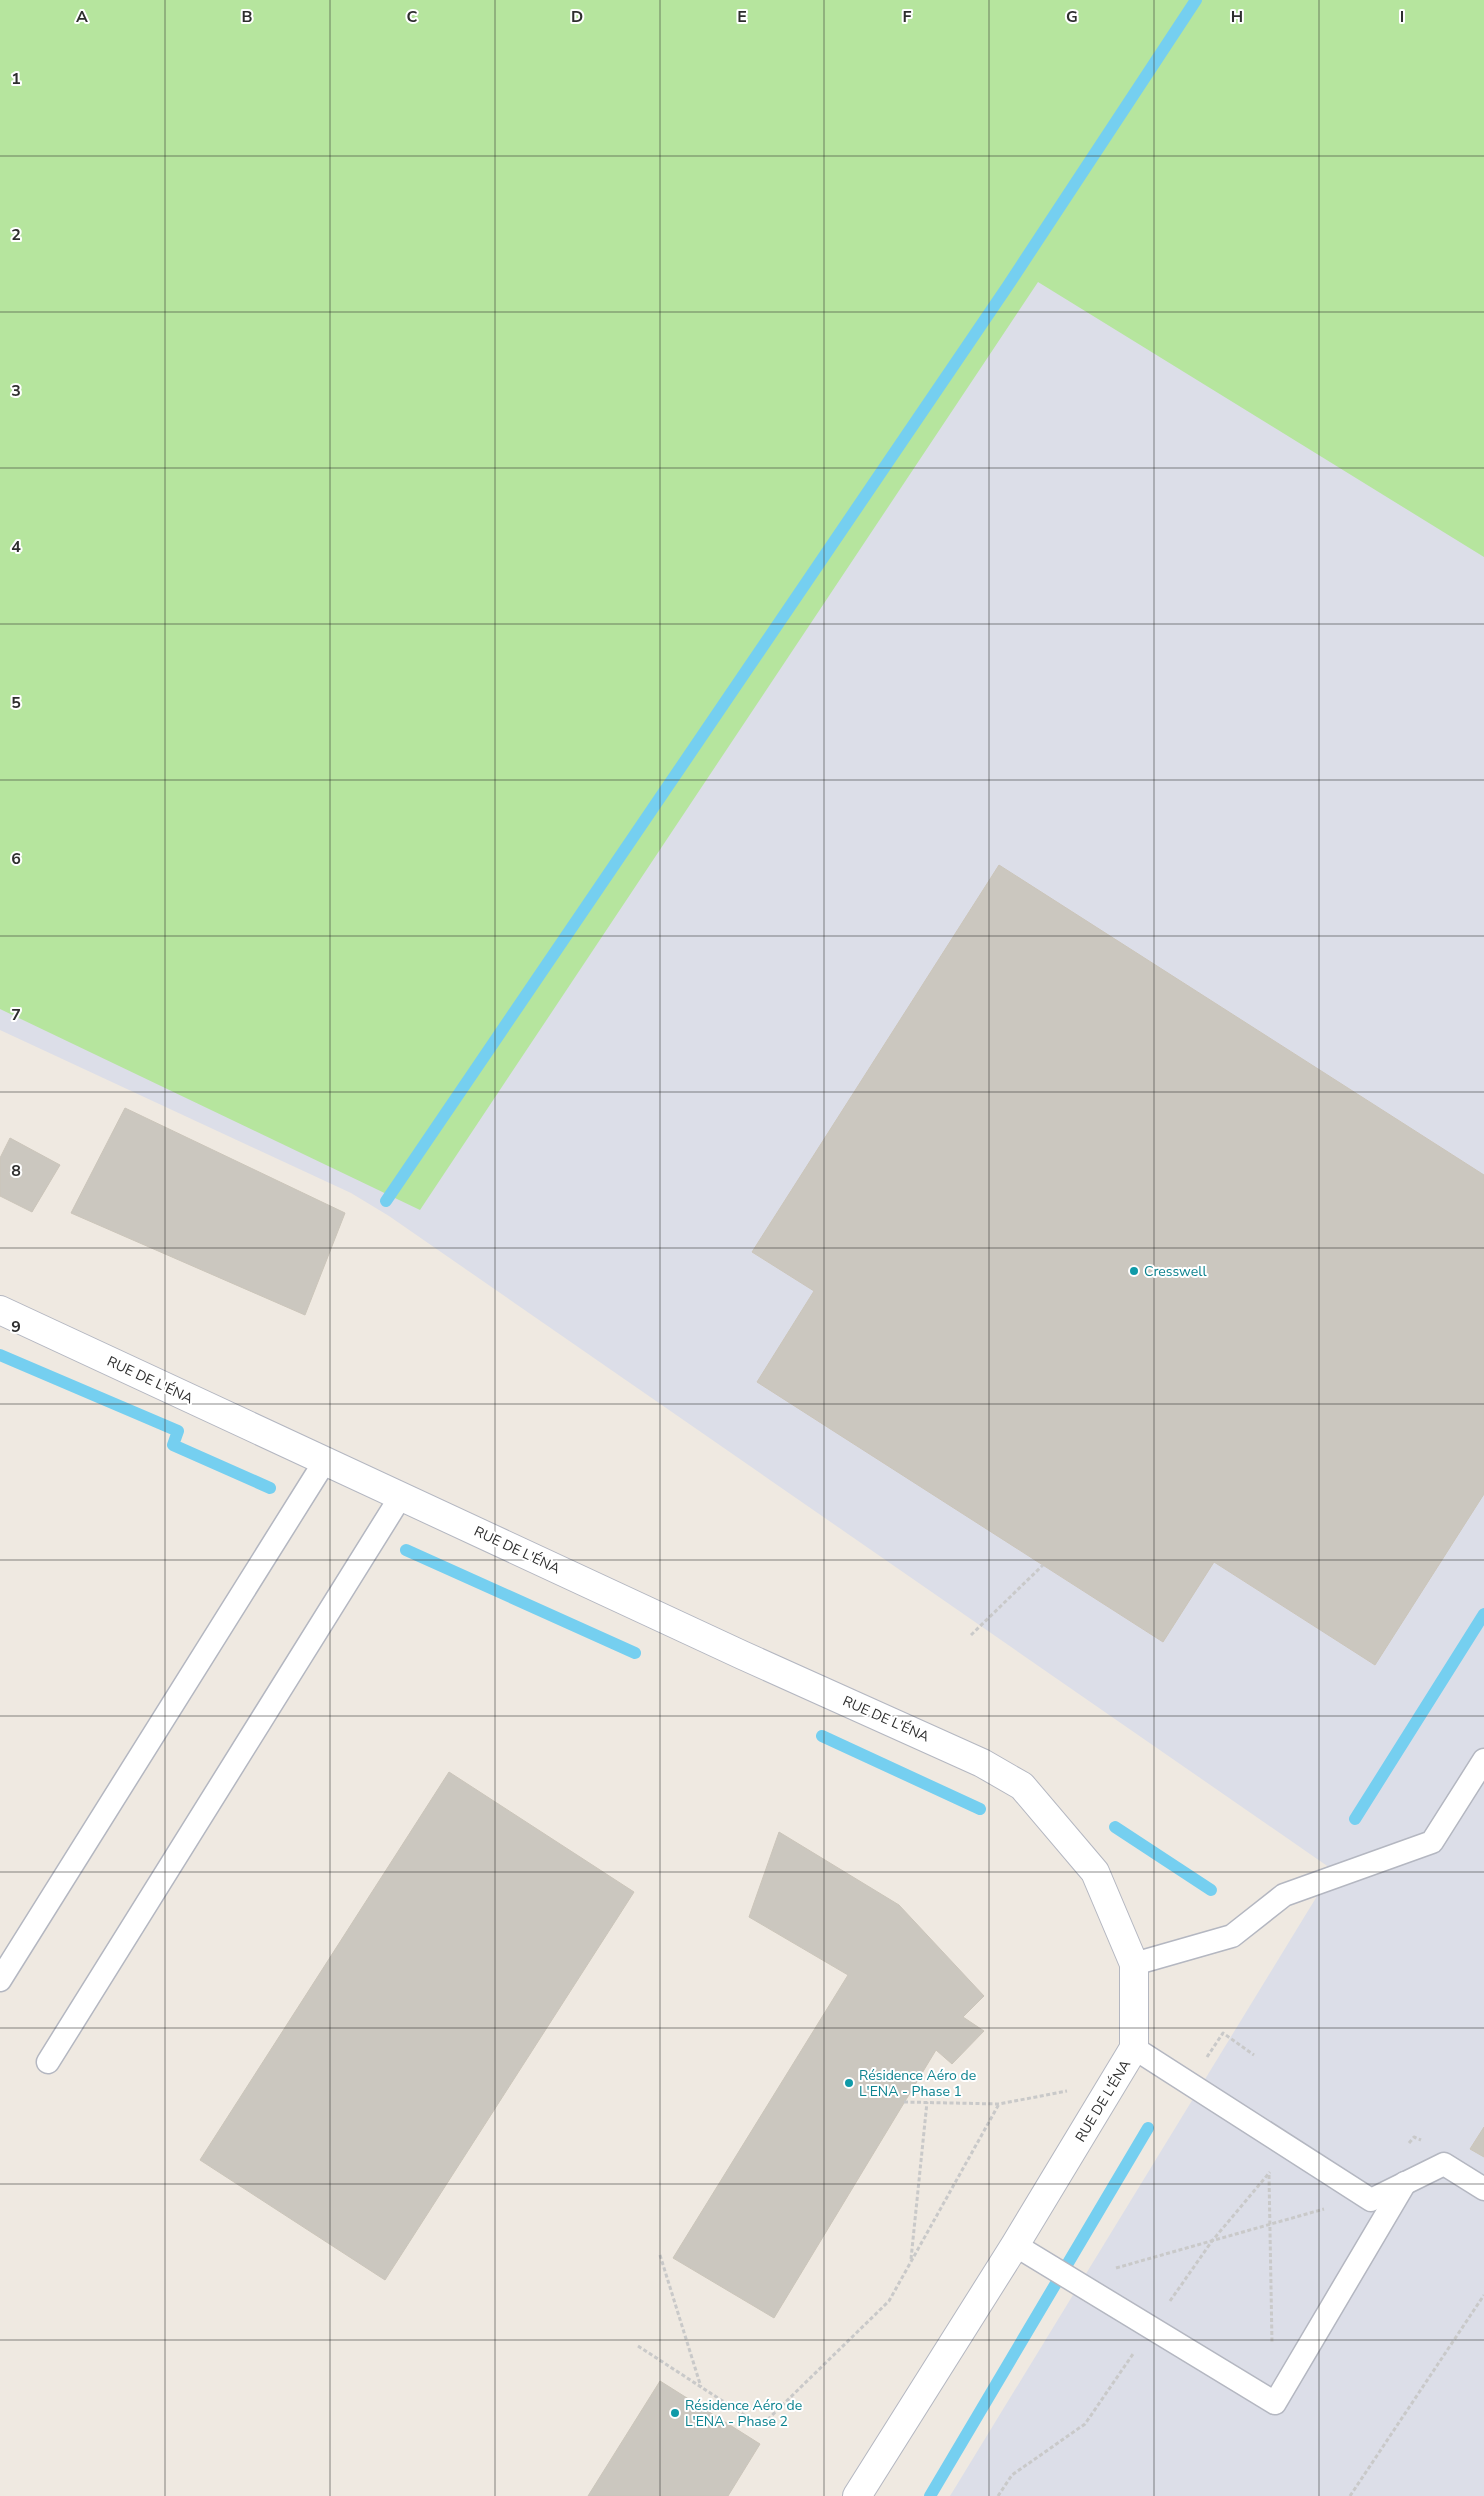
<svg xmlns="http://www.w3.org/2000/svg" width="1484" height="2496" viewBox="0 0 1484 2496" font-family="'Nunito Sans',sans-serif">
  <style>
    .airport { fill: #dcdee8 }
    .green { fill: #b6e59e }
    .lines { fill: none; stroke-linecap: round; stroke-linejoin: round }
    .stream { stroke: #75cff0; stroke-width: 12 }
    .building { fill: #cbc7bf; stroke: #cbc5ba }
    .service-casing { stroke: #b4b7c1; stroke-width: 25 }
    .minor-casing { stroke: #b4b7c1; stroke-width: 30 }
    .path { stroke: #c9c9c9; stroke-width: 3; stroke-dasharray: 4 2.5; stroke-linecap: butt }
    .service { stroke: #fff; stroke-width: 22 }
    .minor { stroke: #fff; stroke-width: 28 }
    .grid { fill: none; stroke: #2e2e2e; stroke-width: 1; stroke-opacity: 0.55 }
    .culture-dot { fill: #0f9aa8; stroke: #fff; stroke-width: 2 }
    .labels { text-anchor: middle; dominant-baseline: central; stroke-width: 4; stroke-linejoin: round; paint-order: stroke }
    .culture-label { font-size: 14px; fill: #0d838f; stroke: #fff; text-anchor: start }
    .street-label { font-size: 14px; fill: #2e2e2e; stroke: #fff }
    .grid-label { font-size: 16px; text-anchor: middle; font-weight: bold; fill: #2e2e2e; stroke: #fff; stroke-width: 4; stroke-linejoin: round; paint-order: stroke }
  </style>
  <rect width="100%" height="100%" fill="#efe9e1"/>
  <polygon class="airport" points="0,0 1484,0 1484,2496 950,2496 1333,1870 389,1216 351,1193 0,1030"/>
  <polygon class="green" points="0,0 1484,0 1484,557 1038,282 420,1210 0,1009"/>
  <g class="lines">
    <g class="stream">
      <polyline points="386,1201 1007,287 1196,0"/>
      <polyline points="0,1355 178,1431 173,1445 270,1488"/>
      <polyline points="406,1550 635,1653"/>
      <polyline points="822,1736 980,1809"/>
      <polyline points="1355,1819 1484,1614"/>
      <polyline points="1115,1827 1211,1890"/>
      <polyline points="930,2496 1148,2128"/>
    </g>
  </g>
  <g class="building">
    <polygon points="999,865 1484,1175 1484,1494 1375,1665 1214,1562 1163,1642 757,1382 814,1291 752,1252"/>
    <polygon points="125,1108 345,1213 305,1315 71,1213"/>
    <polygon points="10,1138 60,1165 32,1212 0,1196 0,1158"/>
    <polygon points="449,1772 634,1892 385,2280 200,2160"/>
    <polygon points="779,1832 899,1905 984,1996 963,2017 984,2031 952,2064 936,2050 774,2318 673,2258 848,1975 749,1917"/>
    <polygon points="1484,2127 1484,2157 1470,2149"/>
    <polygon points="660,2381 760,2444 728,2496 588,2496"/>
  </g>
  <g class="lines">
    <g class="service-casing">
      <g id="service">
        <polyline points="1134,1964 1232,1936 1284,1895 1432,1842 1484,1760"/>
        <polyline points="0,1980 325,1461"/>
        <polyline points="1134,2048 1371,2200 1444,2164 1484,2189"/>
        <polyline points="48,2062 401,1496"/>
        <polyline points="1015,2245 1275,2403 1405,2183"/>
      </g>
    </g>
    <g class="minor-casing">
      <polyline id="minor" points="0,1310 742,1655 982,1763 1022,1786 1095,1872 1134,1964 1134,2048 1015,2245 857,2496"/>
    </g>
    <g class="path">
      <polyline points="971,1635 1043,1565"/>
      <polyline points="1207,2057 1223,2033 1254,2055"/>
      <polyline points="904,2102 999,2104 1067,2091"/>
      <polyline points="1409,2143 1414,2137 1421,2140"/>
      <polyline points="1269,2175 1272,2343"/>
      <polyline points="660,2255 701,2387"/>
      <polyline points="911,2259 927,2102"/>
      <polyline points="1116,2268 1324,2209"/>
      <polyline points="1170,2301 1212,2241 1270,2172"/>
      <polyline points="638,2346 761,2426 889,2301 999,2104"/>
      <polyline points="998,2496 1012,2475 1085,2424 1133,2354"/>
      <polyline points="1350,2496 1484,2295"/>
    </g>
    <use href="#service" class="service"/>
    <use href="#minor" class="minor"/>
  </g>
  <path class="grid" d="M165,0V2496M330,0V2496M495,0V2496M660,0V2496M824,0V2496M989,0V2496M1154,0V2496M1319,0V2496M0,156H1484M0,312H1484M0,468H1484M0,624H1484M0,780H1484M0,936H1484M0,1092H1484M0,1248H1484M0,1404H1484M0,1560H1484M0,1716H1484M0,1872H1484M0,2028H1484M0,2184H1484M0,2340H1484"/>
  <g class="culture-dot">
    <circle cx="1134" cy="1271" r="5"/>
    <circle cx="849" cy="2083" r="5"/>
    <circle cx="675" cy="2413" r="5"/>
  </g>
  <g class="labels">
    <g class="culture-label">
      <text x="1144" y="1271">Cresswell</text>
      <text x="859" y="2075">Résidence Aéro de<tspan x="859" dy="16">L'ENA - Phase 1</tspan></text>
      <text x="685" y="2405">Résidence Aéro de<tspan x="685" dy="16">L'ENA - Phase 2</tspan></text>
    </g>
    <g class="street-label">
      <text transform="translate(150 1380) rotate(25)">RUE DE L'ÉNA</text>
      <text transform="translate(517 1550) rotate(25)">RUE DE L'ÉNA</text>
      <text transform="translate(886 1719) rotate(24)">RUE DE L'ÉNA</text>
      <text transform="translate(1103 2101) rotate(-59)">RUE DE L'ÉNA</text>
    </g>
  </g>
  <g class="grid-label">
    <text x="82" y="22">A</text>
    <text x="247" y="22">B</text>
    <text x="412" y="22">C</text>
    <text x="577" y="22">D</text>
    <text x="742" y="22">E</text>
    <text x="907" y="22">F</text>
    <text x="1072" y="22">G</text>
    <text x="1237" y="22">H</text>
    <text x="1402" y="22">I</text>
    <text x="16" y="84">1</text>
    <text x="16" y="240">2</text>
    <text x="16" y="396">3</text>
    <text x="16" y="552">4</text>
    <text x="16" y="708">5</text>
    <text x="16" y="864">6</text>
    <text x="16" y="1020">7</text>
    <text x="16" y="1176">8</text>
    <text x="16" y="1332">9</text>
  </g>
</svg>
